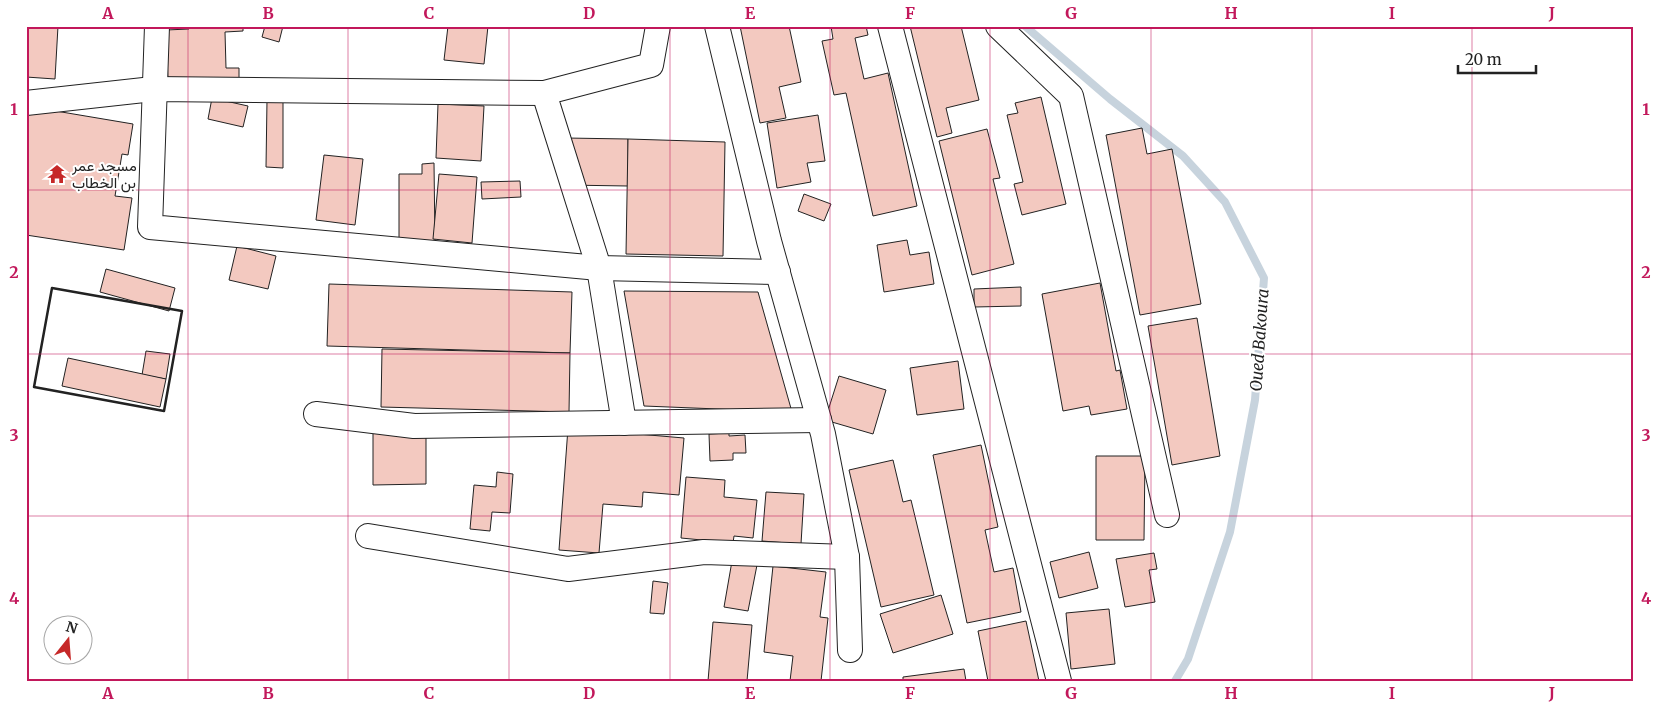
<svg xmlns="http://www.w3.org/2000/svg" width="1660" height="707" viewBox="0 0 1660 707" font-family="Merriweather,Vazirmatn,serif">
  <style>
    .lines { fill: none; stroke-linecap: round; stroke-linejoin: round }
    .stream { stroke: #c7d3dd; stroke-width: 8 }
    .building { fill: #f3c9c0; stroke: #222 }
    .street-casing { stroke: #222; stroke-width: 26 }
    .street { stroke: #fff; stroke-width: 24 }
    .wall { stroke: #222; stroke-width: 2.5 }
    .grid { fill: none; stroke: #c2185b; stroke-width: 1; stroke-opacity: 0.55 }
    .labels { text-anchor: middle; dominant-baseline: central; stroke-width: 4; stroke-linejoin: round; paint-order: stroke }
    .poi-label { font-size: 15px; fill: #222; stroke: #fff; text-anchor: start }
    .water-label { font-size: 16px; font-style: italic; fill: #222; stroke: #fff }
    .neatline { fill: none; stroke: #c2185b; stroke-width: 2 }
    .grid-label { font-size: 16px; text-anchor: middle; font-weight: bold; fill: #c2185b }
  </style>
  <rect width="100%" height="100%" fill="#fff"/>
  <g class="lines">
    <polyline class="stream" points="1025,26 1110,99 1183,156 1225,202 1264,278 1255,400 1230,532 1188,659 1175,681"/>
  </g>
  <g class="building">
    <polygon points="26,26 58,26 55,79 26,77"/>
    <polygon points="188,26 243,26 243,31 225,32 226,68 239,68 239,80 168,81 166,30 189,29"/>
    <polygon points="265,26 283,26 279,42 262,37"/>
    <polygon points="448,26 488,26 484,64 444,60"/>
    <polygon points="740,26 789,26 801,82 779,87 786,118 760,123"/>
    <polygon points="831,26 866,26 868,35 855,38 864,79 888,73 917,206 873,216 846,93 834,95 822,41 833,39"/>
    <polygon points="910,26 961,26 979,100 946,108 952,133 937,137"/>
    <polygon points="1041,97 1066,204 1022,215 1014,184 1023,182 1007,115 1018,113 1015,103"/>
    <polygon points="212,98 248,106 243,127 208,119"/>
    <polygon points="267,100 283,100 283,168 266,167"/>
    <polygon points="438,104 484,106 481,161 436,158"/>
    <polygon points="26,106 133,124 128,155 122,154 115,196 132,198 124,250 26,235"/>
    <polygon points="818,115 825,161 807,163 811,182 777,188 767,123"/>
    <polygon points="1142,128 1147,154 1172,149 1201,304 1140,315 1106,135"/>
    <polygon points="987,129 1000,178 993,179 1014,264 972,275 939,141"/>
    <polygon points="566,138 628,139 628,186 565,185"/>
    <polygon points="628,139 725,142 723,256 626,254"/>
    <polygon points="324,155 363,159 355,225 316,220"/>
    <polygon points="434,163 435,243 399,244 399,174 422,174 422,164"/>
    <polygon points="439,174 477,177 472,243 433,239"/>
    <polygon points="520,181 521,197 482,199 481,182"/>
    <polygon points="804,194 831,204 824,221 798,211"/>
    <polygon points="907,240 910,255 929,252 934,284 884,292 877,245"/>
    <polygon points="237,246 276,256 268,289 229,280"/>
    <polygon points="106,269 175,288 169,311 100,292"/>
    <polygon points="1100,283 1116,371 1120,370 1127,409 1091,415 1089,406 1063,411 1042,294"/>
    <polygon points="329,284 572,292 570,353 327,346"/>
    <polygon points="1021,287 1021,306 974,307 974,289"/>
    <polygon points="624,291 758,292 792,412 644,406"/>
    <polygon points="1197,318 1220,456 1172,465 1148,326"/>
    <polygon points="382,349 570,353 569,412 381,407"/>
    <polygon points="146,351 170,354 166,379 142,375"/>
    <polygon points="68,358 166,379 160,407 62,386"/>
    <polygon points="958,361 964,409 917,415 910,368"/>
    <polygon points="839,376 886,390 873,434 825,420"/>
    <polygon points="568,428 684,438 679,495 643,492 642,507 603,504 599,553 559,550"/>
    <polygon points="373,433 426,433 426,484 373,485"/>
    <polygon points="729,433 729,436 745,435 746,453 733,453 733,460 710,461 709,434"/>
    <polygon points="981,445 998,527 985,530 994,572 1013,568 1021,612 967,623 933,455"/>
    <polygon points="1096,456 1145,456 1144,540 1096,540"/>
    <polygon points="893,460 903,502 911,500 934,595 881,607 849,470"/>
    <polygon points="497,472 513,474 510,513 492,512 490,531 470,529 474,485 496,487"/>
    <polygon points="686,477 725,480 724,497 757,500 753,538 734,536 733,543 681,538"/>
    <polygon points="766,492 804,494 801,544 762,541"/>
    <polygon points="1089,552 1098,588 1059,598 1050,562"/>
    <polygon points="1154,553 1157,569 1149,570 1155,602 1125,607 1116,559"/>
    <polygon points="732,561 757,565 748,611 724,607"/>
    <polygon points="773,566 826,572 820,617 828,618 821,681 790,681 793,656 764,652"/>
    <polygon points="653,581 668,583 664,614 650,613"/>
    <polygon points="941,595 953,634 893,653 880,614"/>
    <polygon points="1109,609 1115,664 1071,669 1066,613"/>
    <polygon points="1026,621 1039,681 988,681 978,631"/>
    <polygon points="713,622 752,625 747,681 708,681"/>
    <polygon points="964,669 966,681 903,681 903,677"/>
  </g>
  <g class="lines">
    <g class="street-casing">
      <g id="street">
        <polyline points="157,26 150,227 599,268 778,272"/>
        <polyline points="717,26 769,241 823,434 847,557 850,650"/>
        <polyline points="890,26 1059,681"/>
        <polyline points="998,26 1071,96 1167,515"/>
        <polyline points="26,103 153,89 544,93"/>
        <polyline points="316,414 414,426 819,420"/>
        <polyline points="624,423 599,268 544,93 651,65 658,26"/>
        <polyline points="368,536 568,569 704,552 847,557"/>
      </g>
    </g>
    <use href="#street" class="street"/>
    <polygon class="wall" points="52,288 182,311 164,411 34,387"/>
  </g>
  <path class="grid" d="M188,26V681M348,26V681M509,26V681M670,26V681M830,26V681M990,26V681M1151,26V681M1312,26V681M1472,26V681M26,190H1634M26,354H1634M26,516H1634"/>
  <defs>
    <g id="temple-bare" transform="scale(1.5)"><path d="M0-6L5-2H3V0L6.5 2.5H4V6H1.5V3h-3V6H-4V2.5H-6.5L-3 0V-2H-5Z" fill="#c62828" stroke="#fff" stroke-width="2.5" paint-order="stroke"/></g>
  </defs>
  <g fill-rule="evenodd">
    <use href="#temple-bare" x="57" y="174"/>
  </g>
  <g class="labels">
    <g class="poi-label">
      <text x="72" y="165">مسجد عمر<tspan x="72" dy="17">بن الخطاب</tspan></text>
    </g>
    <g class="water-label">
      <text transform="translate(1259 340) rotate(-86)">Oued Bakoura</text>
    </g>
  </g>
  <rect width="1660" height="707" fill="none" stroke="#ffffff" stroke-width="55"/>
  <g transform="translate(68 640) rotate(17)"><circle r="24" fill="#ffffff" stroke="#a7a7a7"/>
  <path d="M0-4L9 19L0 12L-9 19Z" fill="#c62828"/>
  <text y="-8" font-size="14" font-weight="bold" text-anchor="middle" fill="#222222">N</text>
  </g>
  <path d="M1458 65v8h78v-8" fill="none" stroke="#222222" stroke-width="2.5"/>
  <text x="1465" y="65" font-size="15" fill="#222222" stroke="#ffffff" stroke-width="4" paint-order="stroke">20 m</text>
  <rect x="28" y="28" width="1604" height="652" class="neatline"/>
  <g class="grid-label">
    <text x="108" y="19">A</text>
    <text x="268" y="19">B</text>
    <text x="429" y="19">C</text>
    <text x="589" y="19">D</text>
    <text x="750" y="19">E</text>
    <text x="910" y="19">F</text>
    <text x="1071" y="19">G</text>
    <text x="1231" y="19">H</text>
    <text x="1392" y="19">I</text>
    <text x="1552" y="19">J</text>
    <text x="14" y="115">1</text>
    <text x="1646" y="115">1</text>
    <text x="14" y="278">2</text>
    <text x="1646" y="278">2</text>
    <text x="14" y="441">3</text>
    <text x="1646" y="441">3</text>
    <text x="14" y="604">4</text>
    <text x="1646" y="604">4</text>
    <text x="108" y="699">A</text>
    <text x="268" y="699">B</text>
    <text x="429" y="699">C</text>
    <text x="589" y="699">D</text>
    <text x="750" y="699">E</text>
    <text x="910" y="699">F</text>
    <text x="1071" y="699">G</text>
    <text x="1231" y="699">H</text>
    <text x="1392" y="699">I</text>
    <text x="1552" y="699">J</text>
  </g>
</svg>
